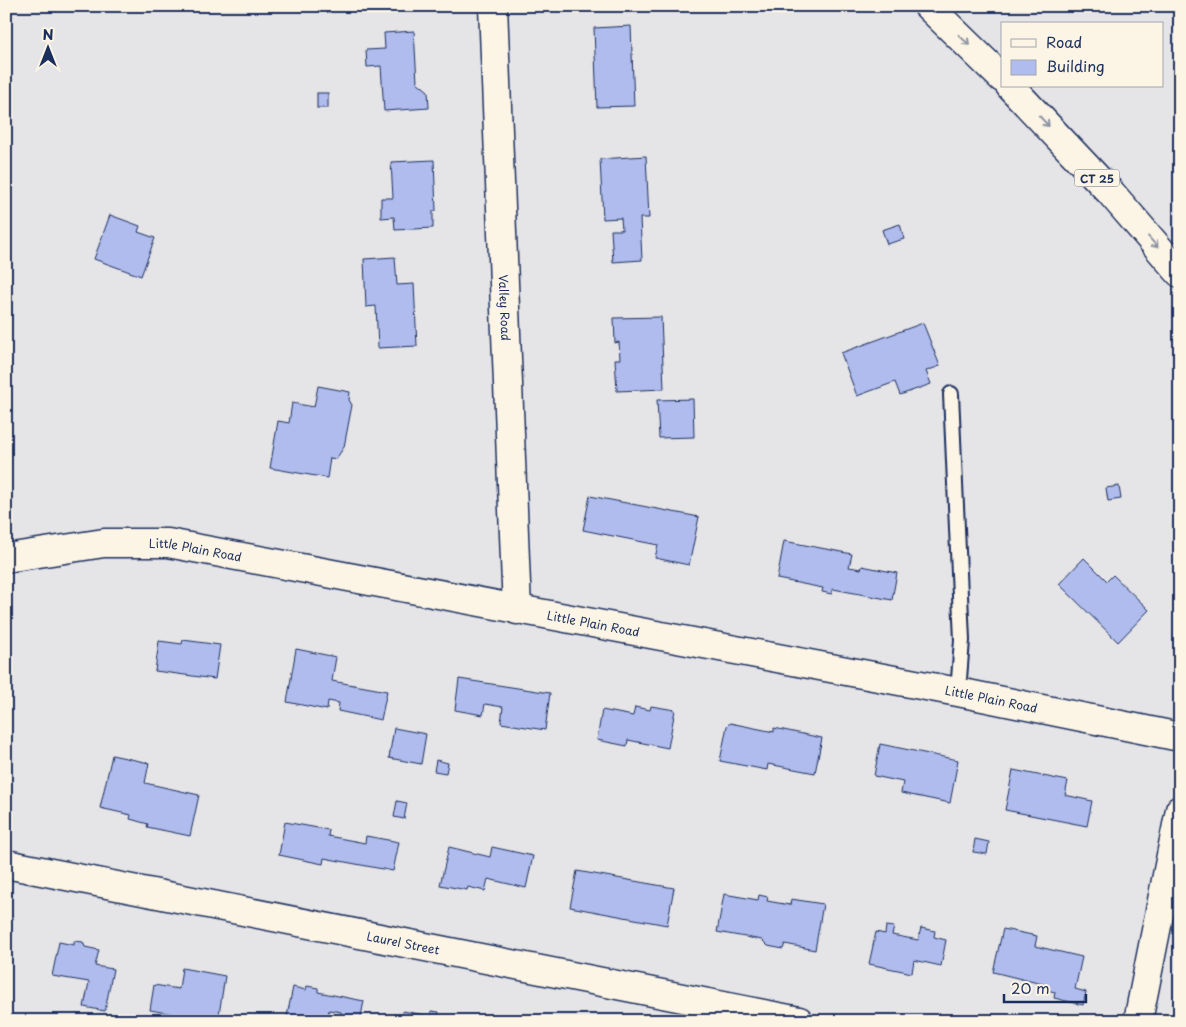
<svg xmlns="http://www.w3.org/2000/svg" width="1186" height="1027" viewBox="0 0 1186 1027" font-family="'Playpen Sans',sans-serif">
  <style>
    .building { fill: #afbced; stroke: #1b2f5e }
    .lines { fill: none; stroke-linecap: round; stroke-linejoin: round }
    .lane-casing { stroke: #1b2f5e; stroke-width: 18 }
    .street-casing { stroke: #1b2f5e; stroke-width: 31 }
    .highway-casing { stroke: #1b2f5e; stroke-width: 31 }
    .lane { stroke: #fcf5e5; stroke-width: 14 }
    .street { stroke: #fcf5e5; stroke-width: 28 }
    .highway { stroke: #fcf5e5; stroke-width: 28 }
    .oneway { stroke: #8c92a2 }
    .labels { text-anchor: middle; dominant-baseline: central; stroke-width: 4; stroke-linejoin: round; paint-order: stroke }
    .shield { fill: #fcf5e5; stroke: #5e6a86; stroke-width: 1 }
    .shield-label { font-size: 11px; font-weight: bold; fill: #1b2f5e }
    .street-label { font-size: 12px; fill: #1b2f5e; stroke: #fcf5e5 }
  </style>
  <rect width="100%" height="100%" fill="#e5e4e7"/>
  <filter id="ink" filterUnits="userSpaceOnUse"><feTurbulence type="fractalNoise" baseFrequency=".02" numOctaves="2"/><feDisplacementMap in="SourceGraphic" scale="10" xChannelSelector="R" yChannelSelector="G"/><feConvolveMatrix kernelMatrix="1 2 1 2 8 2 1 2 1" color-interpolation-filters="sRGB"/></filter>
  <g filter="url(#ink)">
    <g class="building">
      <polygon points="377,6 406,6 406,8 377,9"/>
      <polygon points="631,26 634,106 597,107 594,28"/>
      <polygon points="414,31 417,82 428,91 429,108 384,111 381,66 367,67 366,50 385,49 384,33"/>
      <rect x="317" y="93" width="11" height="15"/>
      <polygon points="646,156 649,218 640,218 642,260 613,262 611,230 622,230 621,218 603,219 600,159"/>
      <polygon points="434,160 436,211 433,211 433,228 395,230 394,217 381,218 381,198 393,198 391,162"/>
      <polygon points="110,215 140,226 138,232 155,238 141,276 94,259"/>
      <polygon points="900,224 904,239 887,244 882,230"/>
      <polygon points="395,257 397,285 414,284 417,346 378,348 376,306 366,307 364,259"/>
      <polygon points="661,317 664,389 617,391 615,359 620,359 619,342 615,343 614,318"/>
      <polygon points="923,323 940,366 926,371 931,384 900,395 895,382 857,396 841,353"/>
      <polygon points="318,386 350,392 349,400 352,405 344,447 336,459 330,458 327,478 270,468 278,421 289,423 292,403 314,407"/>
      <polygon points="693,399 694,437 659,438 657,400"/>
      <polygon points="1119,486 1121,499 1108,501 1106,488"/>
      <polygon points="590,496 699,517 689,565 655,558 658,545 583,530"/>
      <polygon points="784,541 852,554 849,567 861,569 862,566 897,573 892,600 833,589 832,594 822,592 823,588 777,579"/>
      <polygon points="1084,558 1107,581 1113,575 1149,610 1118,642 1059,584"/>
      <polygon points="183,640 220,645 215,679 155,671 159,641 182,644"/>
      <polygon points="296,649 336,657 332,681 387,691 381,720 338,711 339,703 328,701 327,710 287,702"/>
      <polygon points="459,679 550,693 545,730 501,723 503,707 485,704 483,715 455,710"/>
      <polygon points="651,706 675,710 668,748 628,740 627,746 597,740 602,710 633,716 635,707 650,710"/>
      <polygon points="730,723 774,732 774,728 822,738 815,773 768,764 767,770 720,761 727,726"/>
      <polygon points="394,728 426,734 421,764 389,758"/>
      <polygon points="880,744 958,760 950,803 901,793 903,782 874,776"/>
      <polygon points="112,755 149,763 145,783 199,795 190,836 147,827 148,824 130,819 131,815 100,808"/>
      <polygon points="436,760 448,763 446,773 434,771"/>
      <polygon points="1013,770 1068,781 1065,795 1092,801 1087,826 1005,810"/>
      <polygon points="397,801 407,803 404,819 394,817"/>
      <polygon points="285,822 329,830 328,836 365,843 366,836 399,842 393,871 324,858 323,864 279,855"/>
      <polygon points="975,839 989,842 987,854 973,852"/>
      <polygon points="449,847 490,857 492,847 533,856 526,888 488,879 485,891 468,887 467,890 440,885"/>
      <polygon points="577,871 674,888 667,925 570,907"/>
      <polygon points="724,894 758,900 759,895 768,897 767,901 790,905 791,899 823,904 815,950 785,944 783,949 768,946 762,940 717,932"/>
      <polygon points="886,926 894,927 892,935 918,940 921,928 935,931 934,937 946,940 941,966 914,960 912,973 869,964 876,932 885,934"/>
      <polygon points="1003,929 1037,936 1035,946 1082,957 1075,989 1086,992 1083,1005 1054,998 1055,992 1047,990 1046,985 993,972"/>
      <polygon points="74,941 83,942 85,947 99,950 95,966 113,969 105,1011 84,1007 89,982 52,976 59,942 74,945"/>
      <polygon points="182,968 225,976 218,1021 198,1021 192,1020 190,1017 150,1010 154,985 179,989"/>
      <polygon points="307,986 318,988 318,992 364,1001 360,1021 340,1021 341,1012 329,1010 327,1021 286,1021 293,987 306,990"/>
      <polygon points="403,1011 430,1016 431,1011 439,1012 438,1018 456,1021 401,1021"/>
    </g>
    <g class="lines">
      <g class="lane-casing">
        <polyline id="lane" points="951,394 962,640 958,692"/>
      </g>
      <g class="street-casing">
        <g id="street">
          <path id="s1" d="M493,6L517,610"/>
          <path id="s2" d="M6,558L104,543H168L958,692L1180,737"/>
          <path id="s3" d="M6,864L799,1021"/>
          <polyline points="1138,1021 1180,810"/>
        </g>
      </g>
      <g class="highway-casing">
        <g id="highway">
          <polyline points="928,6 1002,78"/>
          <polyline points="1010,86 1111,193 1180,273"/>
        </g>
      </g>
      <use href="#lane" class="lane"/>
      <use href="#street" class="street"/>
      <use href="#highway" class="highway"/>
    </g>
    <defs><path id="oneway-shaft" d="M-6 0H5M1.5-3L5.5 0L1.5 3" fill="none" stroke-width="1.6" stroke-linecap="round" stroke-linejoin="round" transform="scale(1.25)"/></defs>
    <g class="oneway">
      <use href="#oneway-shaft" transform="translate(964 40) rotate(43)"/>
      <use href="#oneway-shaft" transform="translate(1044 121) rotate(47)"/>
      <use href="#oneway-shaft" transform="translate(1153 242) rotate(49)"/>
    </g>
  </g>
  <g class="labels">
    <rect class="shield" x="1074.5" y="169.5" width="45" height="17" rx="4"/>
    <g class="shield-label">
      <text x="1097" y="178">CT 25</text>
    </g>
    <g class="street-label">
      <text stroke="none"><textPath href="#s1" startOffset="302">Valley Road</textPath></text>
      <text stroke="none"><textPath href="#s2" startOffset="191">Little Plain Road</textPath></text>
      <text stroke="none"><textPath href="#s2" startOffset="596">Little Plain Road</textPath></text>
      <text stroke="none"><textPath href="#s2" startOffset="1001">Little Plain Road</textPath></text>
      <text stroke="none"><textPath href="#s3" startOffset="405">Laurel Street</textPath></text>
    </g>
  </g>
  <rect width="1186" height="1027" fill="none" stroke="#fcf5e5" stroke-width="25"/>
  <rect x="12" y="12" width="1161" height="1002" fill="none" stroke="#1b2f5e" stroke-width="2" filter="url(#ink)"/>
  <rect x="1001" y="22" width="162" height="65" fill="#fcf5e5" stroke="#a2a6af"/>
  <rect x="1011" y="39" width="25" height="8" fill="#fcf5e5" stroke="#a2a6af"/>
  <text x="1046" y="48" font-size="15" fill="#1b2f5e">Road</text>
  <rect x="1011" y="60" width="25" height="15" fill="#afbced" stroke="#a2a6af"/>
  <text x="1046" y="72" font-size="15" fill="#1b2f5e">Building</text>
  <g transform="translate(48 48)" stroke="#fcf5e5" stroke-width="4" paint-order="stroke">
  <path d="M0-4L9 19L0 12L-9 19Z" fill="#1b2f5e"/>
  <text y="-8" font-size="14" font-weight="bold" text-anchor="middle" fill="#1b2f5e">N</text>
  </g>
  <path d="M1004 994v8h82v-8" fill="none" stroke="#1b2f5e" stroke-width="2.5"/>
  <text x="1011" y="994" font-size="15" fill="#1b2f5e" stroke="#fcf5e5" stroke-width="4" paint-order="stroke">20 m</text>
</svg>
